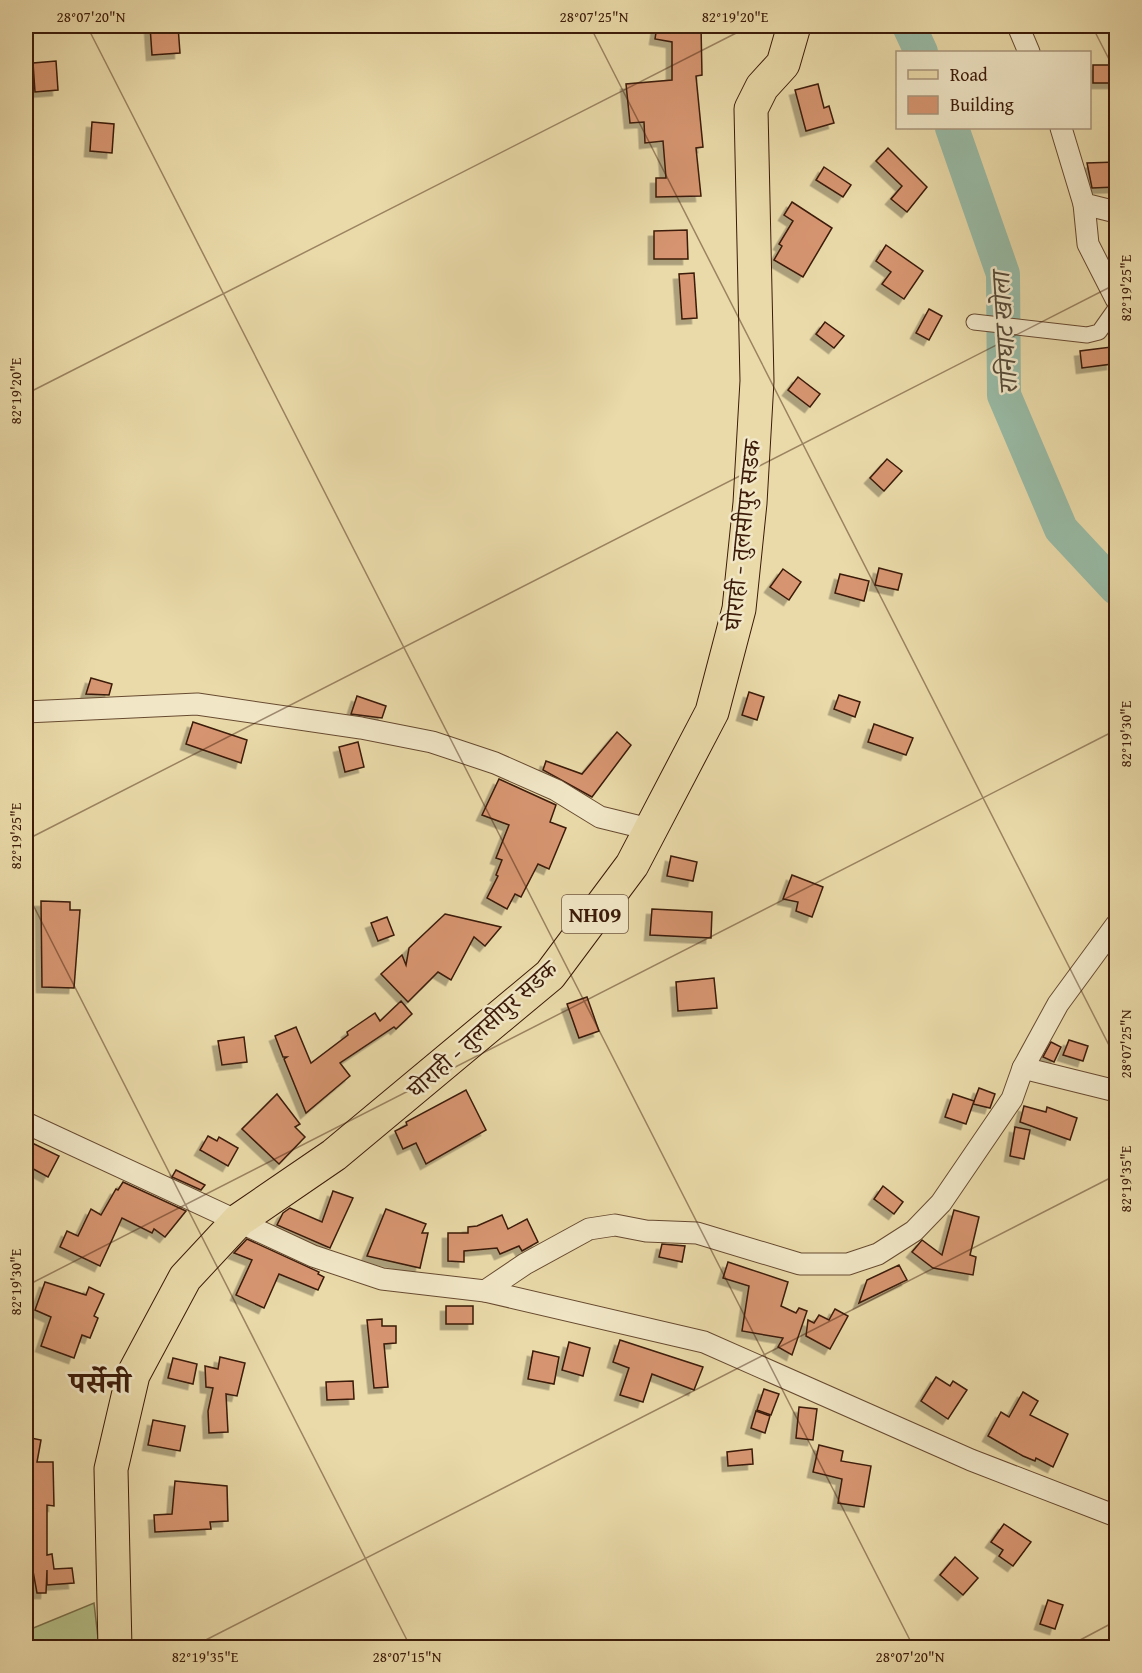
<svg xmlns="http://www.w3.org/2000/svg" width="1142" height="1673" viewBox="0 0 1142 1673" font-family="'Gentium Book Plus','Noto Serif Devanagari',serif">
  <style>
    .green { fill: #b5c089; stroke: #786d48; stroke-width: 1.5 }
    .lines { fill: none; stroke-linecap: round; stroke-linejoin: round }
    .river { stroke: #98bba6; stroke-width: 34 }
    .building { fill: #d69570; stroke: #3b1a08; stroke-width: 1.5; filter: url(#shadow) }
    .pedestrian-casing { stroke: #674a30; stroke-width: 17 }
    .minor-casing { stroke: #674a30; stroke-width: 23 }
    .primary-casing { stroke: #3b1a08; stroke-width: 35 }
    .pedestrian { stroke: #f1e7c7; stroke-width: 15 }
    .minor { stroke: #f1e7c7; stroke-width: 21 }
    .primary { stroke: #eadaa9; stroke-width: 33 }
    .ticks { fill: none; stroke: #3b1a08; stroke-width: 1.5; stroke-opacity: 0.45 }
    .labels { text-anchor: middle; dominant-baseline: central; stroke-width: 5; stroke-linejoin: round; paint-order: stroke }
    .shield { fill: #f1e7c7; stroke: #725841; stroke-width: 1.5 }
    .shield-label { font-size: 22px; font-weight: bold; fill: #3b1a08 }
    .street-label { font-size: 24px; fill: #3b1a08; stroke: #f1e7c7 }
    .water-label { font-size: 26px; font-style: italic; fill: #574a37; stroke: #f1e7c7 }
    .district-label { font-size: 30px; font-weight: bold; fill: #3b1a08; stroke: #f1e7c7 }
    .neatline { fill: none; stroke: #3b1a08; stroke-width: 2 }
    .ticks-label { font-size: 15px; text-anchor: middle; fill: #3b1a08 }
  </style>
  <defs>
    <filter id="shadow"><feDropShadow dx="-5.5" dy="5.5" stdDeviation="0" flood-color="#0004"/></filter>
  </defs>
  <rect width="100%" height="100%" fill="#eadaa9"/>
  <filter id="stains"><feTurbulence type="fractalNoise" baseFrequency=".00333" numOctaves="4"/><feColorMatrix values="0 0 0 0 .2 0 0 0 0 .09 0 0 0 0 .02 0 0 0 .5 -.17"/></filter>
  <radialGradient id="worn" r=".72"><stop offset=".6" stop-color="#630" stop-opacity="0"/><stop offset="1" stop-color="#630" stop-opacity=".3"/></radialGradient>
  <polygon class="green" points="94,1603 99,1647 26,1648 26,1631"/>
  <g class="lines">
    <g class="river">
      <polyline points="909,26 921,52"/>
      <polyline points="952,128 1003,274 1004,395 1061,529 1116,588"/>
    </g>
  </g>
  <g class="building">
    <polygon points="150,26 178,26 180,53 152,55"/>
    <polygon points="657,26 701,26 702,75 696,76 703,147 696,148 701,196 656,197 656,178 666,178 663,141 645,143 644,122 630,123 626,84 672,80 672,42 655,39"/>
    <polygon points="56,61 58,90 35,92 33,63"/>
    <rect x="1093" y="65" width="23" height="18"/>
    <polygon points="818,84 824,108 829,106 834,123 806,131 795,90"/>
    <polygon points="92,122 114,124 112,153 90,151"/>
    <polygon points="888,148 927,187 907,212 891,199 902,186 876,161"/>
    <polygon points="1116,162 1116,187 1092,188 1087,163"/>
    <polygon points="824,167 851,185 843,197 816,180"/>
    <polygon points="792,202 832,228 803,277 774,260 782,246 779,244 793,221 784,215"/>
    <polygon points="687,230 688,259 654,259 654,231"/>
    <polygon points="886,245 923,271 904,299 882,284 891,272 876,261"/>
    <polygon points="694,273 697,318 682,319 679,274"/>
    <polygon points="929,309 942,316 929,340 916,333"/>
    <polygon points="825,322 844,336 834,348 816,334"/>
    <polygon points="1111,347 1112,364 1082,368 1080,351"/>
    <polygon points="798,377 820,394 810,407 788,390"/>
    <polygon points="887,459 902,471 884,491 870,478"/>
    <polygon points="879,568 902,574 898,590 875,585"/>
    <polygon points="783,569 801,582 789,600 770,587"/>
    <polygon points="840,574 869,581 864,601 835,593"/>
    <polygon points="91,678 112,684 109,695 86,694"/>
    <polygon points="749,692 764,697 757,720 742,715"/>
    <polygon points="839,695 860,702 855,717 834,709"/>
    <polygon points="357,696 386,706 382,718 351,714"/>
    <polygon points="193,722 247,740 241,763 186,744"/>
    <polygon points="874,724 913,738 906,755 868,742"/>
    <polygon points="617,732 631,745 592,797 543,770 546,761 582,774"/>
    <polygon points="358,742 364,767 345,772 339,747"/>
    <polygon points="499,779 556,805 550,822 566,828 549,869 538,864 521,897 515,894 507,909 487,898 498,876 496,875 502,860 496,858 509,825 482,815"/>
    <polygon points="671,856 697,862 693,881 667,876"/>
    <polygon points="792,875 823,887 812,917 796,911 798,902 783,899"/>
    <polygon points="41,901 70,902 70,910 80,910 74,988 42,987"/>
    <polygon points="652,909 712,912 711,938 650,935"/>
    <polygon points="445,914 501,927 485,946 474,937 451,980 438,972 408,1002 381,974 402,955 406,965 409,948"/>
    <polygon points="387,917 394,935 378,941 371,923"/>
    <polygon points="714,978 717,1008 678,1011 676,982"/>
    <polygon points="587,997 599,1031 579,1038 567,1004"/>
    <polygon points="401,1001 412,1014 396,1029 394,1027 340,1063 350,1076 306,1113 284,1059 287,1057 283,1057 275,1036 296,1027 311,1063 348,1035 347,1032 375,1013 380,1021"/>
    <polygon points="244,1037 247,1062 222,1065 218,1041"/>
    <polygon points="1069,1040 1088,1046 1083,1061 1063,1055"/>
    <polygon points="1051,1042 1061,1047 1054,1062 1043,1057"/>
    <polygon points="979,1088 995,1094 990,1108 973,1104"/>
    <polygon points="466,1090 486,1130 426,1164 416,1143 403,1149 395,1131 407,1125 406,1122"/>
    <polygon points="277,1094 300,1124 295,1127 305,1137 279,1164 242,1129"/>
    <polygon points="953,1094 974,1101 966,1124 945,1117"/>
    <polygon points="1024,1106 1046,1112 1047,1107 1077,1118 1070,1140 1020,1122"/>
    <polygon points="1015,1127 1030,1130 1024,1159 1010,1156"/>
    <polygon points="208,1136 217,1141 219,1137 238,1148 228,1166 200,1150"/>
    <polygon points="26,1140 59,1156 48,1177 26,1165"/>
    <polygon points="176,1170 205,1185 201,1190 172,1177"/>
    <polygon points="123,1182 186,1211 165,1237 154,1229 152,1233 122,1218 100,1266 60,1247 67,1231 78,1236 91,1209 101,1215 116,1189 118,1190"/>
    <polygon points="883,1186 903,1202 894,1214 874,1199"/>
    <polygon points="333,1191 353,1198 330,1248 277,1225 283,1213 290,1208 322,1222"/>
    <polygon points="386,1209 426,1224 422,1233 428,1233 420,1268 367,1256"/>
    <polygon points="954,1210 979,1217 970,1255 976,1257 973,1275 933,1268 912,1252 922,1240 942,1255"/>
    <polygon points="502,1215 508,1229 527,1219 538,1242 522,1251 519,1246 500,1254 497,1248 464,1251 464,1262 448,1261 448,1233 468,1233 468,1227 477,1226"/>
    <polygon points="247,1239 319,1272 318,1274 324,1277 318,1290 279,1274 264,1308 236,1295 252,1260 234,1253"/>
    <polygon points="662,1244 685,1246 682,1262 659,1257"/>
    <polygon points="728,1262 788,1282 781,1306 796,1313 799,1308 807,1311 792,1355 778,1347 783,1338 742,1331 749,1286 723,1278"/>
    <polygon points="899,1265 907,1280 859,1303 867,1280"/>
    <polygon points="45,1282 86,1295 89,1287 104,1294 94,1316 98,1318 90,1338 82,1335 74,1358 41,1346 51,1317 35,1310"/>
    <rect x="446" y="1306" width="27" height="18"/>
    <polygon points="835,1309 848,1316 830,1349 806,1336 808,1320 814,1323 819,1315 829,1320"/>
    <polygon points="382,1319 382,1326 396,1326 396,1343 384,1344 388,1387 374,1388 367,1320"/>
    <polygon points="620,1340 703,1367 694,1390 652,1374 643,1402 620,1395 629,1368 613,1362"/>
    <polygon points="569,1342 590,1348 583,1376 562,1370"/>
    <polygon points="533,1351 559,1357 554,1384 528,1379"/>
    <polygon points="220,1357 245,1363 237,1396 226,1394 228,1432 209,1433 208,1411 213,1388 206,1387 205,1366 218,1369"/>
    <polygon points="173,1358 197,1364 193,1384 168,1378"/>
    <polygon points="936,1377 950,1386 953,1381 967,1390 948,1419 921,1401"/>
    <polygon points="353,1381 354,1399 327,1400 326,1382"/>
    <polygon points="764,1389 779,1394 771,1415 757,1410"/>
    <polygon points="1023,1392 1038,1401 1030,1415 1068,1434 1053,1467 1036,1458 1035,1461 1023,1456 988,1436 1001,1412 1009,1417"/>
    <polygon points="799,1407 817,1409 813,1440 796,1438"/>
    <polygon points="756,1411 770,1416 765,1433 751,1428"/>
    <polygon points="153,1420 185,1426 180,1451 148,1445"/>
    <polygon points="26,1437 41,1440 37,1462 53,1462 54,1506 47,1505 47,1555 52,1554 54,1569 72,1568 74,1583 47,1585 47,1570 46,1593 37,1593 28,1544"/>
    <polygon points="819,1445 843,1451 841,1461 871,1466 864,1507 838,1503 842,1479 813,1472"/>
    <polygon points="752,1449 753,1464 728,1466 727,1452"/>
    <polygon points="175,1481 227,1486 228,1521 210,1522 211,1529 155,1532 154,1515 172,1514"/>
    <polygon points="1004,1524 1031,1542 1013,1566 999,1556 1003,1550 991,1542"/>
    <polygon points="955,1557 978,1578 963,1595 940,1575"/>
    <polygon points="1048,1600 1063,1605 1055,1629 1040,1624"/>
  </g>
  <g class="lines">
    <g class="pedestrian-casing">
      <polyline id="pedestrian" points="974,322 1087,335 1099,332 1116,308"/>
    </g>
    <g class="minor-casing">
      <g id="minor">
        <polyline points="1018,26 1029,52"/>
        <polyline points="1061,128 1084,204 1116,212"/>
        <polyline points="1084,204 1088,244 1116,299"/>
        <polyline points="26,712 197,704 361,728 432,742 495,763 556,790 600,817 649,829"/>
        <polyline points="1023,1068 1116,1091"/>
        <polyline points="26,1123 313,1256 382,1279 485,1291 704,1342 971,1460 1116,1516"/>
        <polyline points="485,1291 525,1264 589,1229 615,1225 646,1231 697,1233 800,1264 848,1264 878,1254 914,1231 941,1203 1012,1099 1023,1068 1058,1004 1116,925"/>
      </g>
    </g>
    <g class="primary-casing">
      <polyline id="primary" points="115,1648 111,1469 133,1375 185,1278 239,1220 334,1155 550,975 632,865 712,712 739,609 750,503 757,381 751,109 762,87 783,64 794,26"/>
    </g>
    <use href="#pedestrian" class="pedestrian"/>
    <use href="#minor" class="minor"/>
    <use href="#primary" class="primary"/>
  </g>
  <path class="ticks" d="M87,26L914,1648M590,26L1116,1059M1092,26L1116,73M26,394L750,26M26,840L1116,284M26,891L411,1648M26,1286L1116,730M190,1648L1116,1175M1065,1648L1116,1621"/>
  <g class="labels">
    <rect class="shield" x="562" y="895" width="66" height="38" rx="4.5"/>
    <g class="shield-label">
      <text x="595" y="914">NH09</text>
    </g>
    <g class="street-label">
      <text transform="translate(742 535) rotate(-84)">घोराही - तुलसीपुर सडक</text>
      <text transform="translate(482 1029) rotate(-42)">घोराही - तुलसीपुर सडक</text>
    </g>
    <g class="water-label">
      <text transform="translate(1004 334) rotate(-94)">रानिघाट खोला</text>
    </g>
    <g class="district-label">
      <text x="100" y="1382">पर्सेनी</text>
    </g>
  </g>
  <rect width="1142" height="1673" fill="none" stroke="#eadaa9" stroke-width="66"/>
  <rect x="896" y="51" width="195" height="78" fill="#f1e7c7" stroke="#a8957b" stroke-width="1.5"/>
  <rect x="908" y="70" width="30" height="9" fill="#eadaa9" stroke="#a8957b" stroke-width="1.5"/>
  <text x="950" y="81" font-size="18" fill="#3b1a08">Road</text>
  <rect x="908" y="96" width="30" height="18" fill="#d69570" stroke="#a8957b" stroke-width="1.5"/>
  <text x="950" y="111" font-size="18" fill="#3b1a08">Building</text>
  <rect x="33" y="33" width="1076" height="1607" class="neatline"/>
  <g class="ticks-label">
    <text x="91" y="22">28°07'20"N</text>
    <text x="594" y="22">28°07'25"N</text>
    <text x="735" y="22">82°19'20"E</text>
    <text transform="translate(1126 288) rotate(-90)" y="5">82°19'25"E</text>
    <text transform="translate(16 391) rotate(-90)" y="5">82°19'20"E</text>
    <text transform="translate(1126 734) rotate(-90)" y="5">82°19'30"E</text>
    <text transform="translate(16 836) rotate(-90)" y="5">82°19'25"E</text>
    <text transform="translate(1126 1044) rotate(-90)" y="5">28°07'25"N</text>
    <text transform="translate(1126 1179) rotate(-90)" y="5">82°19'35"E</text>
    <text transform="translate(16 1282) rotate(-90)" y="5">82°19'30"E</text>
    <text x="205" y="1662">82°19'35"E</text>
    <text x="407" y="1662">28°07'15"N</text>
    <text x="910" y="1662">28°07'20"N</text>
  </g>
  <rect width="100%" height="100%" filter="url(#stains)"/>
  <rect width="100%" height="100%" fill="url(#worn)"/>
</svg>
